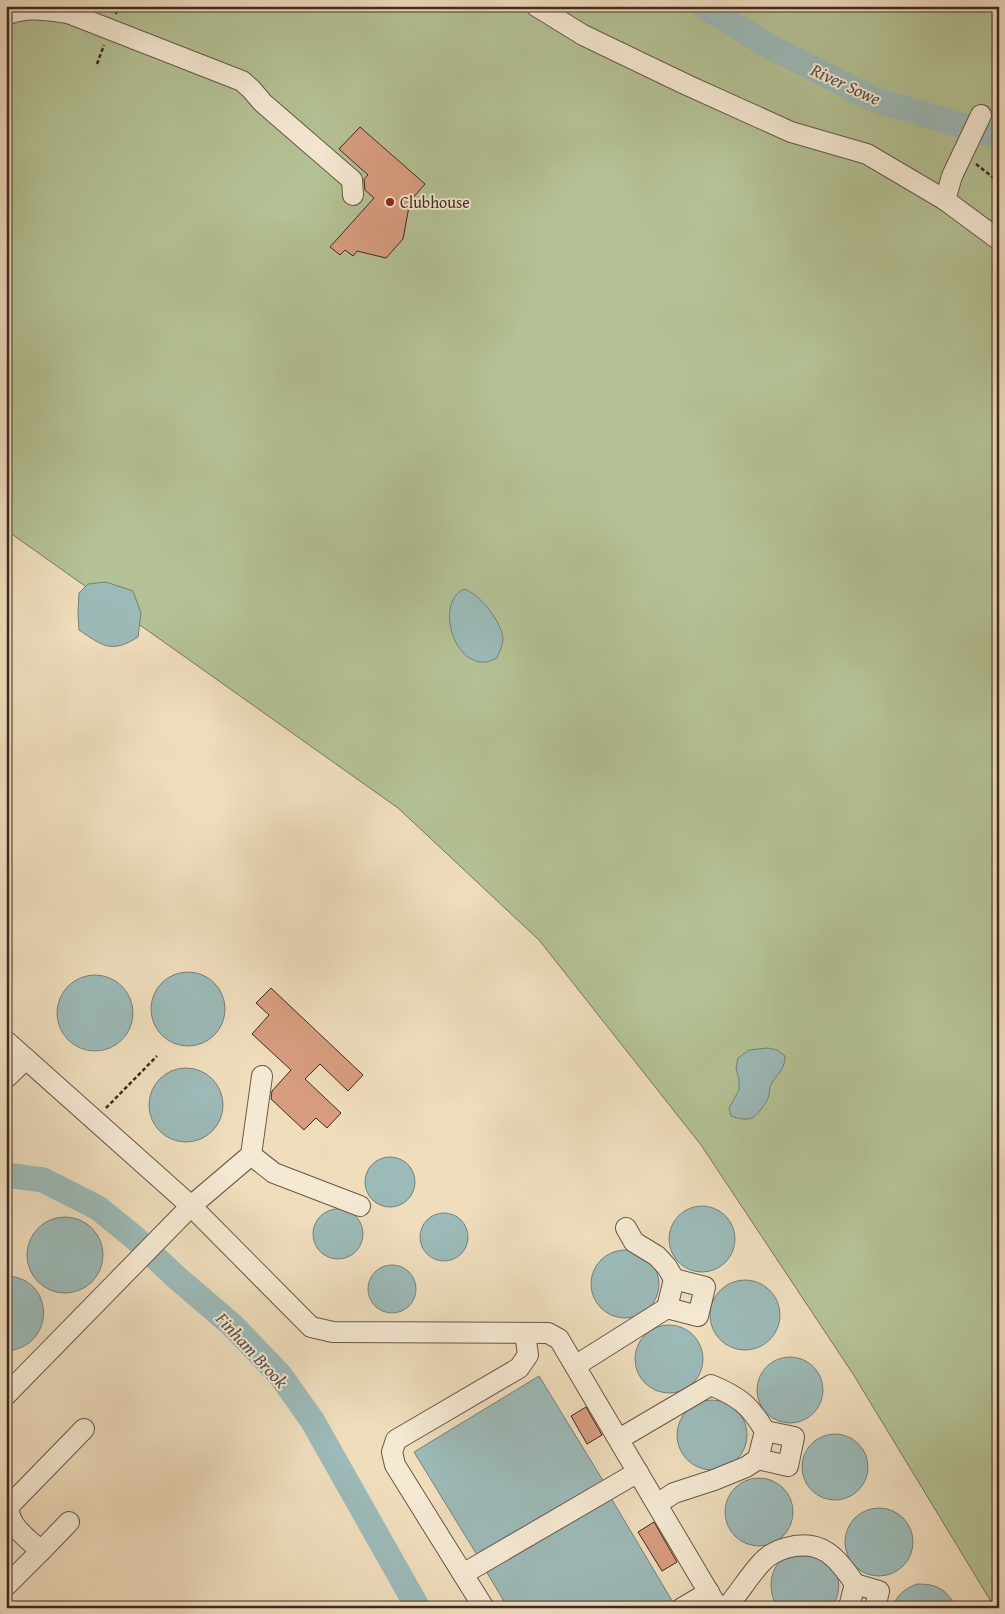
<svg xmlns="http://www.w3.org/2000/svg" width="1005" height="1614" viewBox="0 0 1005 1614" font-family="'Gentium Book Plus',serif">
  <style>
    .green { fill: #b4c295; stroke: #79765c }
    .water { fill: #9cbab8; stroke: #76807c }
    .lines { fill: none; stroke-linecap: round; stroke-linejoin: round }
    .river { stroke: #9cbab8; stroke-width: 25 }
    .building { fill: #d89d81; stroke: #3e2a22 }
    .minor-casing { stroke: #6a5748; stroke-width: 22 }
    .path { stroke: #3e2a22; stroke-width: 2.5; stroke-dasharray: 4 2.5; stroke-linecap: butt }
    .minor { stroke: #f5e9d3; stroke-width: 20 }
    .poi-dot { fill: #8f2418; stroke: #f5e9d3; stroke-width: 2 }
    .labels { text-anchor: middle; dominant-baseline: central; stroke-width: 4; stroke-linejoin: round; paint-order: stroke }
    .poi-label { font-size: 16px; fill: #3e2a22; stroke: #f5e9d3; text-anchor: start }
    .water-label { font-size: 18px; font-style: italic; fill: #564e48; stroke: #f5e9d3 }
  </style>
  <rect width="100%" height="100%" fill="#efddbc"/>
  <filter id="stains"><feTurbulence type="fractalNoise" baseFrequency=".004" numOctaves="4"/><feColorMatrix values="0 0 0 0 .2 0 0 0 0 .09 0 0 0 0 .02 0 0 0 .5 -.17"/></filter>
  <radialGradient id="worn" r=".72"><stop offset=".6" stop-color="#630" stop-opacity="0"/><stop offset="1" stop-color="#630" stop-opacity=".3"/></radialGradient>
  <polygon class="green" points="6,6 999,6 999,1608 995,1608 853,1374 701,1145 539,940 398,808 6,530"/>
  <g class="water">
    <path d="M106,582L133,591L141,613L138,637C111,654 103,646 79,630L78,613L79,593L88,584Z"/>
    <path d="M464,589C479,593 502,622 503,639C503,644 499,653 497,658C494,659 489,662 486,662C453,666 435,602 464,589Z"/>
    <circle cx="188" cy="1009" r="37"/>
    <circle cx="95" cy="1013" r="38"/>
    <path d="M768,1048L777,1050L785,1056C785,1073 774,1075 770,1087C769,1089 770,1092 769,1095C768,1099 766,1102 764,1105C755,1120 747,1122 731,1116L729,1108L739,1090V1079L736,1069L738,1058L749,1050Z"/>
    <circle cx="186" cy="1105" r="37"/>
    <circle cx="390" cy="1182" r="25"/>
    <circle cx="702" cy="1239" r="33"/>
    <circle cx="338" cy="1234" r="25"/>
    <circle cx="444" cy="1237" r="24"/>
    <circle cx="65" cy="1255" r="38"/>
    <circle cx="625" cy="1284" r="34"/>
    <circle cx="392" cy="1289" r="24"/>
    <path d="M6,1276C55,1277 57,1347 6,1351Z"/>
    <circle cx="745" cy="1315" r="35"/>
    <circle cx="669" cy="1359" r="34"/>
    <circle cx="790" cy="1390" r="33"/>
    <polygon points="539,1376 604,1482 479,1558 414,1452"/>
    <circle cx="712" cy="1435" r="35"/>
    <circle cx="835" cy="1467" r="33"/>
    <circle cx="759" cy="1512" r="34"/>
    <polygon points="611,1498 674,1604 667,1608 508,1608 486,1571"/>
    <circle cx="879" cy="1542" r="34"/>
    <path d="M816,1554C821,1559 830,1564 834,1570C842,1581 839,1598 831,1608H778C766,1592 769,1560 792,1555C799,1554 808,1555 816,1554Z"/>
    <path d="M917,1584C937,1584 947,1589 956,1608H892C897,1595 904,1589 917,1584Z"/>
  </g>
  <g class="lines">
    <g class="river">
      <polyline points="703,6 769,46 873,99 999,137"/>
      <polyline points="6,1175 43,1180 98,1208 135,1238 176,1277 232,1325 280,1375 312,1420 418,1608"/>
    </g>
  </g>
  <g class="building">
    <polygon points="360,127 425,184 410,201 403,239 386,258 357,251 353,256 345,250 340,255 330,247 374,198 365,190 364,179 368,175 339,149"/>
    <polygon points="271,988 363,1075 348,1091 320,1064 305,1079 341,1113 327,1128 316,1118 304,1130 271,1099 272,1091 291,1070 252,1034 269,1015 256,1003"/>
    <polygon points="586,1407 602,1435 587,1444 571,1416"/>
    <polygon points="654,1522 677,1562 662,1571 638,1532"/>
  </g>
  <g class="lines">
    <g class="minor-casing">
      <g id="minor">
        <polyline points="536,6 583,35 687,85 791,132 867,154 945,200 999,240"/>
        <path d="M6,15C26,6 47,10 68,13L242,81L251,89L263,103L352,180L353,195"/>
        <polyline points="945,200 952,176 981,115"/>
        <polyline points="6,1041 191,1206 311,1327 333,1332 548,1333 559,1339 718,1608"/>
        <polyline points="6,1078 26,1059"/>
        <polyline points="251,1155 274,1173 360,1206"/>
        <polyline points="626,1228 634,1242 657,1256 667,1267 674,1279"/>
        <polygon points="674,1279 705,1287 698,1316 667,1308"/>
        <polyline points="575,1366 667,1308"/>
        <polyline points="6,1395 191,1206 251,1155 262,1076"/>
        <path d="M619,1439L711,1385C739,1397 749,1404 765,1431L758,1459L788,1466L794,1437L765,1431"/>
        <polyline points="657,1504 674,1493 714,1480 746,1467 758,1459"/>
        <polyline points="41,1551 69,1522"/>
        <polyline points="463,1574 638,1472"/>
        <path d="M6,1586L41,1551C28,1539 7,1525 9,1506L84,1429"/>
        <polyline points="484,1608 395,1465 392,1452 396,1440 519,1368 528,1355 525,1333"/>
        <polyline points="682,1608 709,1592"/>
        <path d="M726,1608C739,1593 749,1576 762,1562C767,1556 778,1550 786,1548C821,1538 837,1557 855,1584L879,1591L875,1608"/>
        <polyline points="851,1608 849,1607 855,1584"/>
      </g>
    </g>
    <g class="path">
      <polyline points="116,14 118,6"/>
      <polyline points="97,64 104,45"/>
      <polyline points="976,164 999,182"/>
      <polyline points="106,1108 157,1056"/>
    </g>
    <use href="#minor" class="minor"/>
  </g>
  <circle class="poi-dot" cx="390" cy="202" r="5"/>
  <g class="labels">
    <g class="poi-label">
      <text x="400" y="202">Clubhouse</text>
    </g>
    <g class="water-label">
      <text transform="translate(846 84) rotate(25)">River Sowe</text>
      <text transform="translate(252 1350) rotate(47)">Finham Brook</text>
    </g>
  </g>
  <rect width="1005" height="1614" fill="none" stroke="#efddbc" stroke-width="25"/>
  <rect x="8" y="8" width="990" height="1599" fill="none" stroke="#3e2a22" stroke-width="2.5"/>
  <rect x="12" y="12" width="980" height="1589" fill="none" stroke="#3e2a22"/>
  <rect width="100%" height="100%" filter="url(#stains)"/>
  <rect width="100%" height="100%" fill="url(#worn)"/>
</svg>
